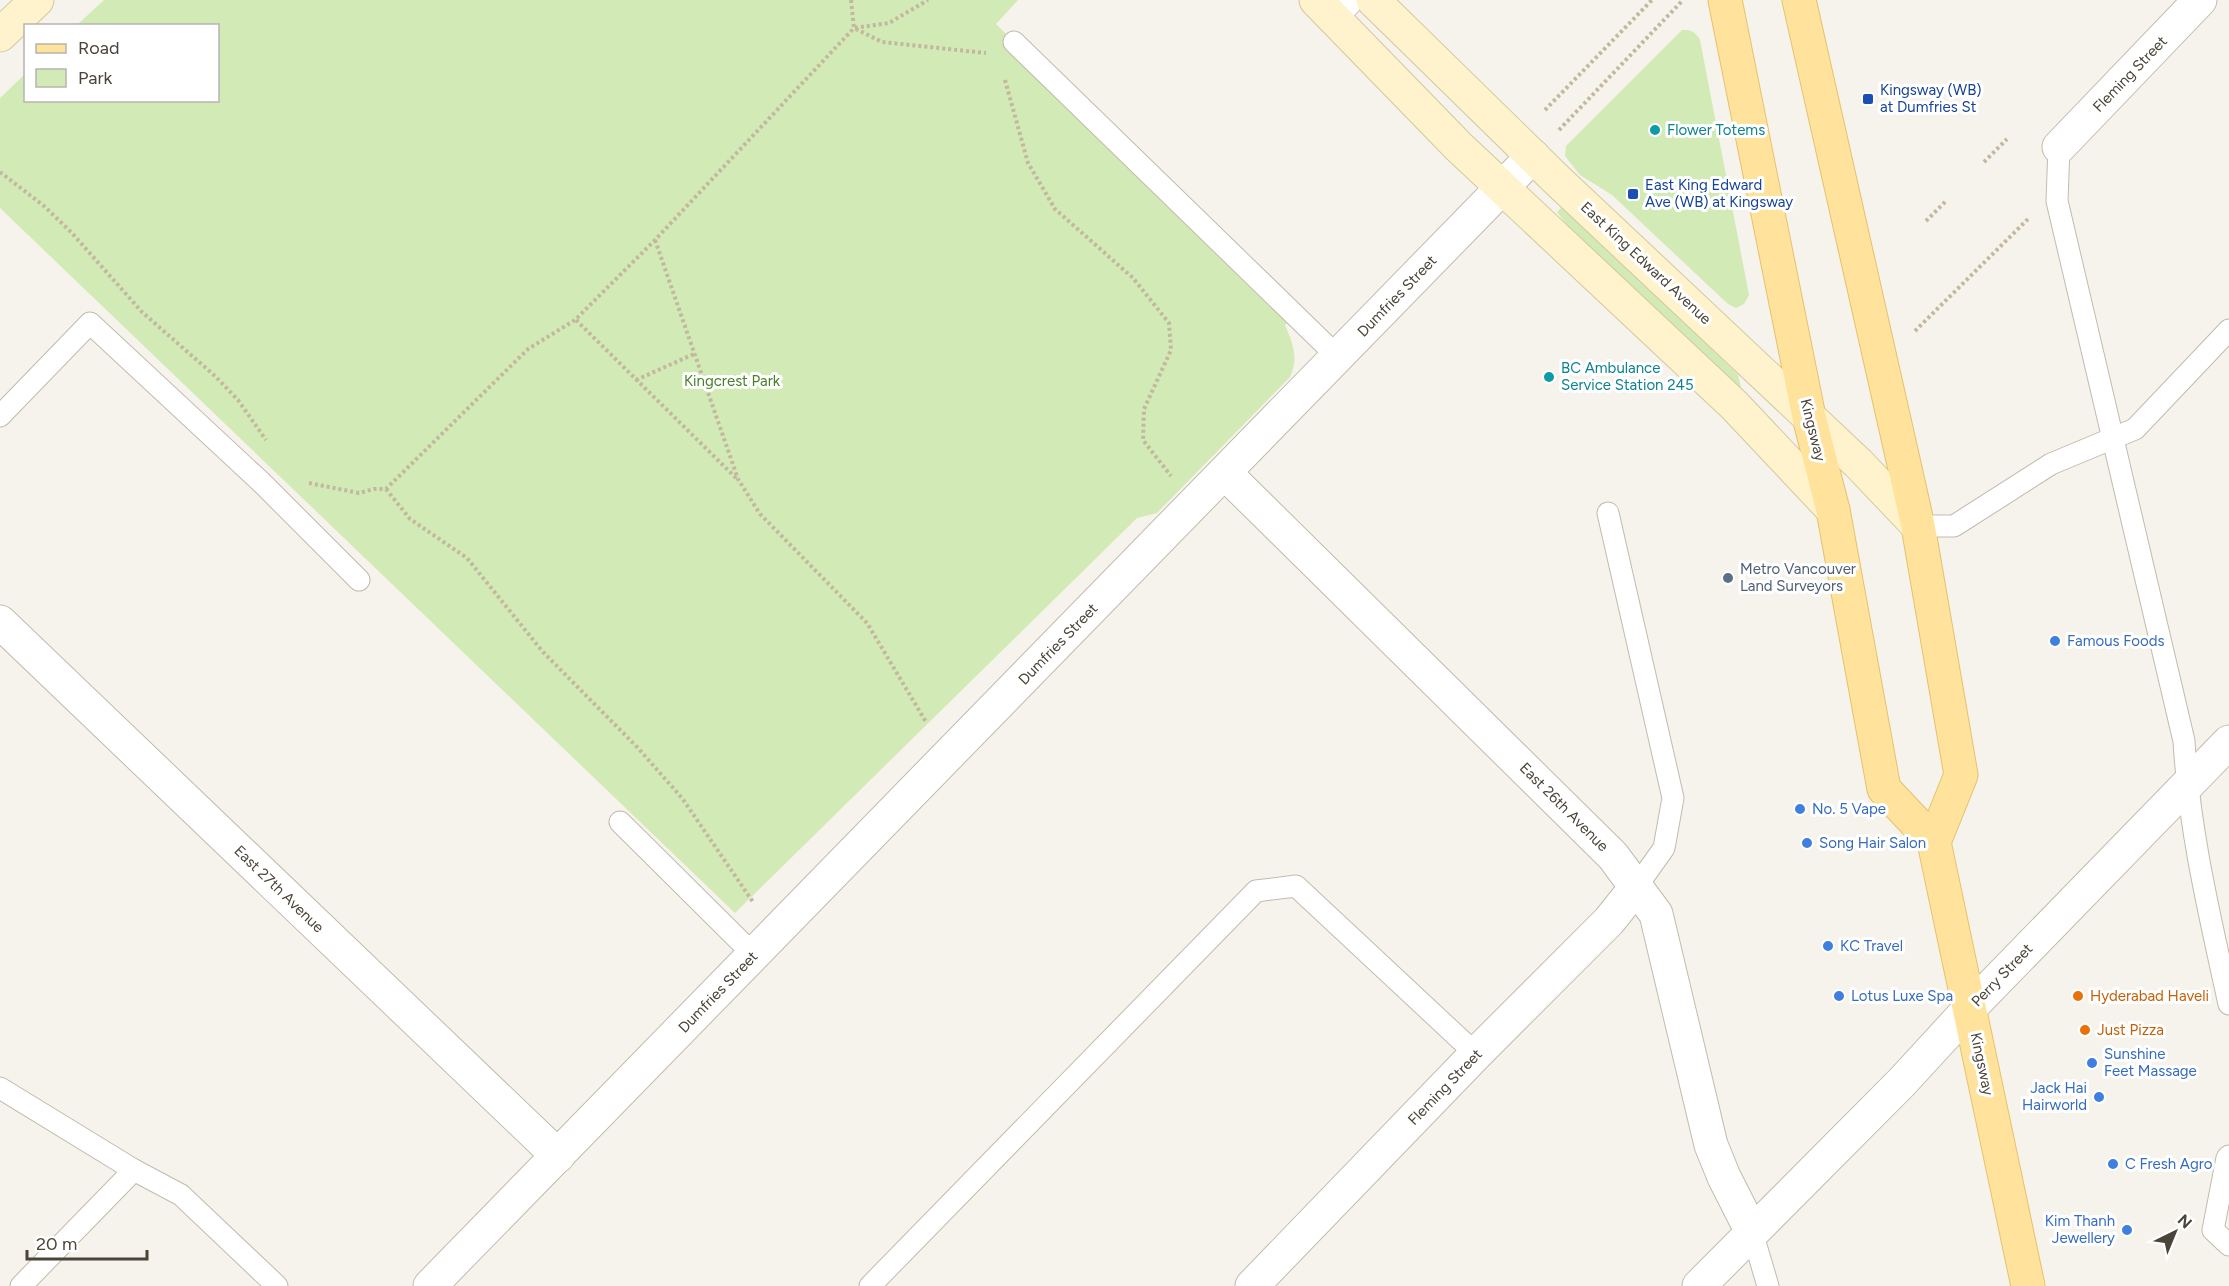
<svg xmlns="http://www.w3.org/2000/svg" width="2229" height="1286" viewBox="0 0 2229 1286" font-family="Figtree,sans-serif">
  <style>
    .green { fill: #d2eab5 }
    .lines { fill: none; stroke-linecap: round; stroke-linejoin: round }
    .lane-casing { stroke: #c2bbae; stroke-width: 23 }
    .street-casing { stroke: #c2bbae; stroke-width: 35 }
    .secondary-casing { stroke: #d6c79b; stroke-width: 35 }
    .primary-casing { stroke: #e6c16a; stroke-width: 35 }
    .path { stroke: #c4b79f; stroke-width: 4; stroke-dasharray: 3 3; stroke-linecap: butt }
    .lane { stroke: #fff; stroke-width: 21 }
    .street { stroke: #fff; stroke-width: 33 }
    .secondary { stroke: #fff3cd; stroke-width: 33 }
    .primary { stroke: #ffe39c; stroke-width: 33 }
    .transit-dot { fill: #1a4fb4; stroke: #fff; stroke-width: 2 }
    .culture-dot { fill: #0f9aa8; stroke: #fff; stroke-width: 2 }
    .service-dot { fill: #5c6f8a; stroke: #fff; stroke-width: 2 }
    .shop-dot { fill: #3f7fe0; stroke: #fff; stroke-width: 2 }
    .food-dot { fill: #e8710a; stroke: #fff; stroke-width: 2 }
    .labels { text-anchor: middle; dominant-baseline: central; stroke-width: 6; stroke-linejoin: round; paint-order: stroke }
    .street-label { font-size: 15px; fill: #4b4439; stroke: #fff }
    .transit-label { font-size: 15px; fill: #164399; stroke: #fff; text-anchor: start }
    .culture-label { font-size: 15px; fill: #0d838f; stroke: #fff; text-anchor: start }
    .park-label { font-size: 15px; fill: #4a7f2a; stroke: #fff }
    .service-label { font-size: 15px; fill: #4e5e75; stroke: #fff; text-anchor: start }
    .shop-label { font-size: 15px; fill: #366cbe; stroke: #fff; text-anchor: start }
    .food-label { font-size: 15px; fill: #c56008; stroke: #fff; text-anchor: start }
  </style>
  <rect width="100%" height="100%" fill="#f6f3ec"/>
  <g class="green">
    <path d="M104,0H1018L996,24L1295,315L1285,325C1293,344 1299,358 1290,377L1157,513L1137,518L735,913L0,208V98L25,74L26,100H218V26L77,25Z"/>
    <path d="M1682,30C1691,30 1695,31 1700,40L1749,295L1744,304L1736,308L1728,304L1612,195L1580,175L1565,156L1566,146Z"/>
    <polygon points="1561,208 1572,214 1738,375 1741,387 1737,391 1570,229 1557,212"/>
  </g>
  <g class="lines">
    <g class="lane-casing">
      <g id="lane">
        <polyline points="1014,42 1338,357"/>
        <path d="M2059,147L2057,201L2184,741C2189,830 2210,917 2229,1004"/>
        <polyline points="0,416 90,323 261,482 359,580"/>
        <polyline points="1608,513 1673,798 1664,848 1637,886"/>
        <polyline points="1918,526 1954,526 2051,464 2135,429 2229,330"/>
        <polyline points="620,822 754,955"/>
        <polyline points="0,1088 134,1170 181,1195 277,1286"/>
        <polyline points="2229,1156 2227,1158 2213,1230 2229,1245"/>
        <polyline points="1752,1232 1768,1286"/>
        <polyline points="21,1286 134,1170"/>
        <polyline points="870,1286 1256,891 1296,886 1476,1054"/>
      </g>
    </g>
    <g class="street-casing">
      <g id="street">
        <polyline points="1331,15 1346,0"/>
        <polyline points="2059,147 2200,0"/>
        <polyline points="1225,473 1613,856 1656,914 1711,1145 1724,1177 1752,1232"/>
        <polyline points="0,622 558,1156"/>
        <polyline points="430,1286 1533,156"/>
        <polyline points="1252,1286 1476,1054 1609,921 1637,886"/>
        <polyline points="1699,1286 1902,1082 1970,1008 2229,742"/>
      </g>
    </g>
    <g class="secondary-casing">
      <g id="secondary">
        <polyline points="1316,0 1459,147 1734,405 1833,510"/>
        <polyline points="1373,0 1556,179 1858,463 1918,526"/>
        <polyline points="0,35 37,0"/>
      </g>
    </g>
    <g class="primary-casing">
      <g id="primary">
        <polyline points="1725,0 1809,417 1833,510 1884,789 1934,842 2028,1286"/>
        <polyline points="1799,0 1918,526 1961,775 1934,842"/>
      </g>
    </g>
    <g class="path">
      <polyline points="851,0 854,28 882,42 986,53"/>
      <polyline points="1005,80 1028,163 1055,209 1133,278 1169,323 1171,350 1144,409 1143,440 1171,476"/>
      <polyline points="1545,110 1652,0"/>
      <polyline points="1559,130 1683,0"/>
      <polyline points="1984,162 2007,139"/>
      <polyline points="0,172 44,206 71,232 142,312 215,376 238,400 266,440"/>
      <polyline points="1926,221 1947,200"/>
      <polyline points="655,240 738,479 760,514 867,623 926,722"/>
      <polyline points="576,320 737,479"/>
      <polyline points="1915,331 2030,217"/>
      <polyline points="636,380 694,354"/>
      <polyline points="309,483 359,493 374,489 386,489 528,349 575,320 655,240 854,28 889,23 928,0"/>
      <polyline points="386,489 410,519 467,558 543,652 637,747 682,798 753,902"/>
    </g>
    <use href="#lane" class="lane"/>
    <use href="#street" class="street"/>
    <use href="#secondary" class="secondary"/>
    <use href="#primary" class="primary"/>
  </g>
  <g class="transit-dot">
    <rect x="1862" y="93" width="12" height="12" rx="3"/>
    <rect x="1627" y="188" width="12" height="12" rx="3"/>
  </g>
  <g class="culture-dot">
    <circle cx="1655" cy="130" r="6"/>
    <circle cx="1549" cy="377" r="6"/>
  </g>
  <circle class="service-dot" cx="1728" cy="578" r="6"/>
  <g class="shop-dot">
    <circle cx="2055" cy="641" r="6"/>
    <circle cx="1800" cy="809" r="6"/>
    <circle cx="1807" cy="843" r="6"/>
    <circle cx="1828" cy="946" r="6"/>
    <circle cx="1839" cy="996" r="6"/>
    <circle cx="2092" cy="1063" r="6"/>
    <circle cx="2099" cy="1097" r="6"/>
    <circle cx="2113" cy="1164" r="6"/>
    <circle cx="2127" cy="1230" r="6"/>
  </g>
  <g class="food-dot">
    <circle cx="2078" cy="996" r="6"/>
    <circle cx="2085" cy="1030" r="6"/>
  </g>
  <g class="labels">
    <g class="street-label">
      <text transform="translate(2130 74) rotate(-46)">Fleming Street</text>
      <text transform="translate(1646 263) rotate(43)">East King Edward Avenue</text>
      <text transform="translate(1397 296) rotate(-46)">Dumfries Street</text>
      <text transform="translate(1813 430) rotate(76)">Kingsway</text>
      <text transform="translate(1058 644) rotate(-46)">Dumfries Street</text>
      <text transform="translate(1564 807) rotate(45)">East 26th Avenue</text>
      <text transform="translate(279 889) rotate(44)">East 27th Avenue</text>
      <text transform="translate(2002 975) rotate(-46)">Perry Street</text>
      <text transform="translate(718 992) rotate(-46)">Dumfries Street</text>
      <text transform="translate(1982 1064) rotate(78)">Kingsway</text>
      <text transform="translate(1445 1087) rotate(-46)">Fleming Street</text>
    </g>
    <g class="transit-label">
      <text x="1880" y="90">Kingsway (WB)<tspan x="1880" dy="17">at Dumfries St</tspan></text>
      <text x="1645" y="185">East King Edward<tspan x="1645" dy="17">Ave (WB) at Kingsway</tspan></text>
    </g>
    <g class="culture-label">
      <text x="1667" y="130">Flower Totems</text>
      <text x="1561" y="368">BC Ambulance<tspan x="1561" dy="17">Service Station 245</tspan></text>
    </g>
    <g class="park-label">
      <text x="732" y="381">Kingcrest Park</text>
    </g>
    <g class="service-label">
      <text x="1740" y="569">Metro Vancouver<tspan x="1740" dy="17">Land Surveyors</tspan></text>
    </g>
    <g class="shop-label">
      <text x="2067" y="641">Famous Foods</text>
      <text x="1812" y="809">No. 5 Vape</text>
      <text x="1819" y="843">Song Hair Salon</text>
      <text x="1840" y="946">KC Travel</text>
      <text x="1851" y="996">Lotus Luxe Spa</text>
      <text x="2104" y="1054">Sunshine<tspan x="2104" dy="17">Feet Massage</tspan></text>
      <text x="2087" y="1088" text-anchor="end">Jack Hai<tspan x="2087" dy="17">Hairworld</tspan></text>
      <text x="2125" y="1164">C Fresh Agro</text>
      <text x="2115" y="1221" text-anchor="end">Kim Thanh<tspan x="2115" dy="17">Jewellery</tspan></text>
    </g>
    <g class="food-label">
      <text x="2090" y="996">Hyderabad Haveli</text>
      <text x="2097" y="1030">Just Pizza</text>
    </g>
  </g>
  <rect x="24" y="24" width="195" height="78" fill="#ffffff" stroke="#b7b4b0" stroke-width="1.5"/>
  <rect x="36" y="44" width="30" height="9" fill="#ffe39c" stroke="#b7b4b0" stroke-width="1.5"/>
  <text x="78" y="54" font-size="18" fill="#4b4439">Road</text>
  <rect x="36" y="69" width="30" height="18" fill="#d2eab5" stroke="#b7b4b0" stroke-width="1.5"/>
  <text x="78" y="84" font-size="18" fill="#4b4439">Park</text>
  <g transform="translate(2175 1232) rotate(43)" stroke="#ffffff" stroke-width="4.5" paint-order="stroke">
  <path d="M0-4.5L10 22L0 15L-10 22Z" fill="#4b4439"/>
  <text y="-9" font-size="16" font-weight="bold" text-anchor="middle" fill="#4b4439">N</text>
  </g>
  <path d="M27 1250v9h120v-9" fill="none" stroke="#4b4439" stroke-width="3"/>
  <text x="36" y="1250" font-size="18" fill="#4b4439" stroke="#ffffff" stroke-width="4.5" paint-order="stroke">20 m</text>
</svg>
